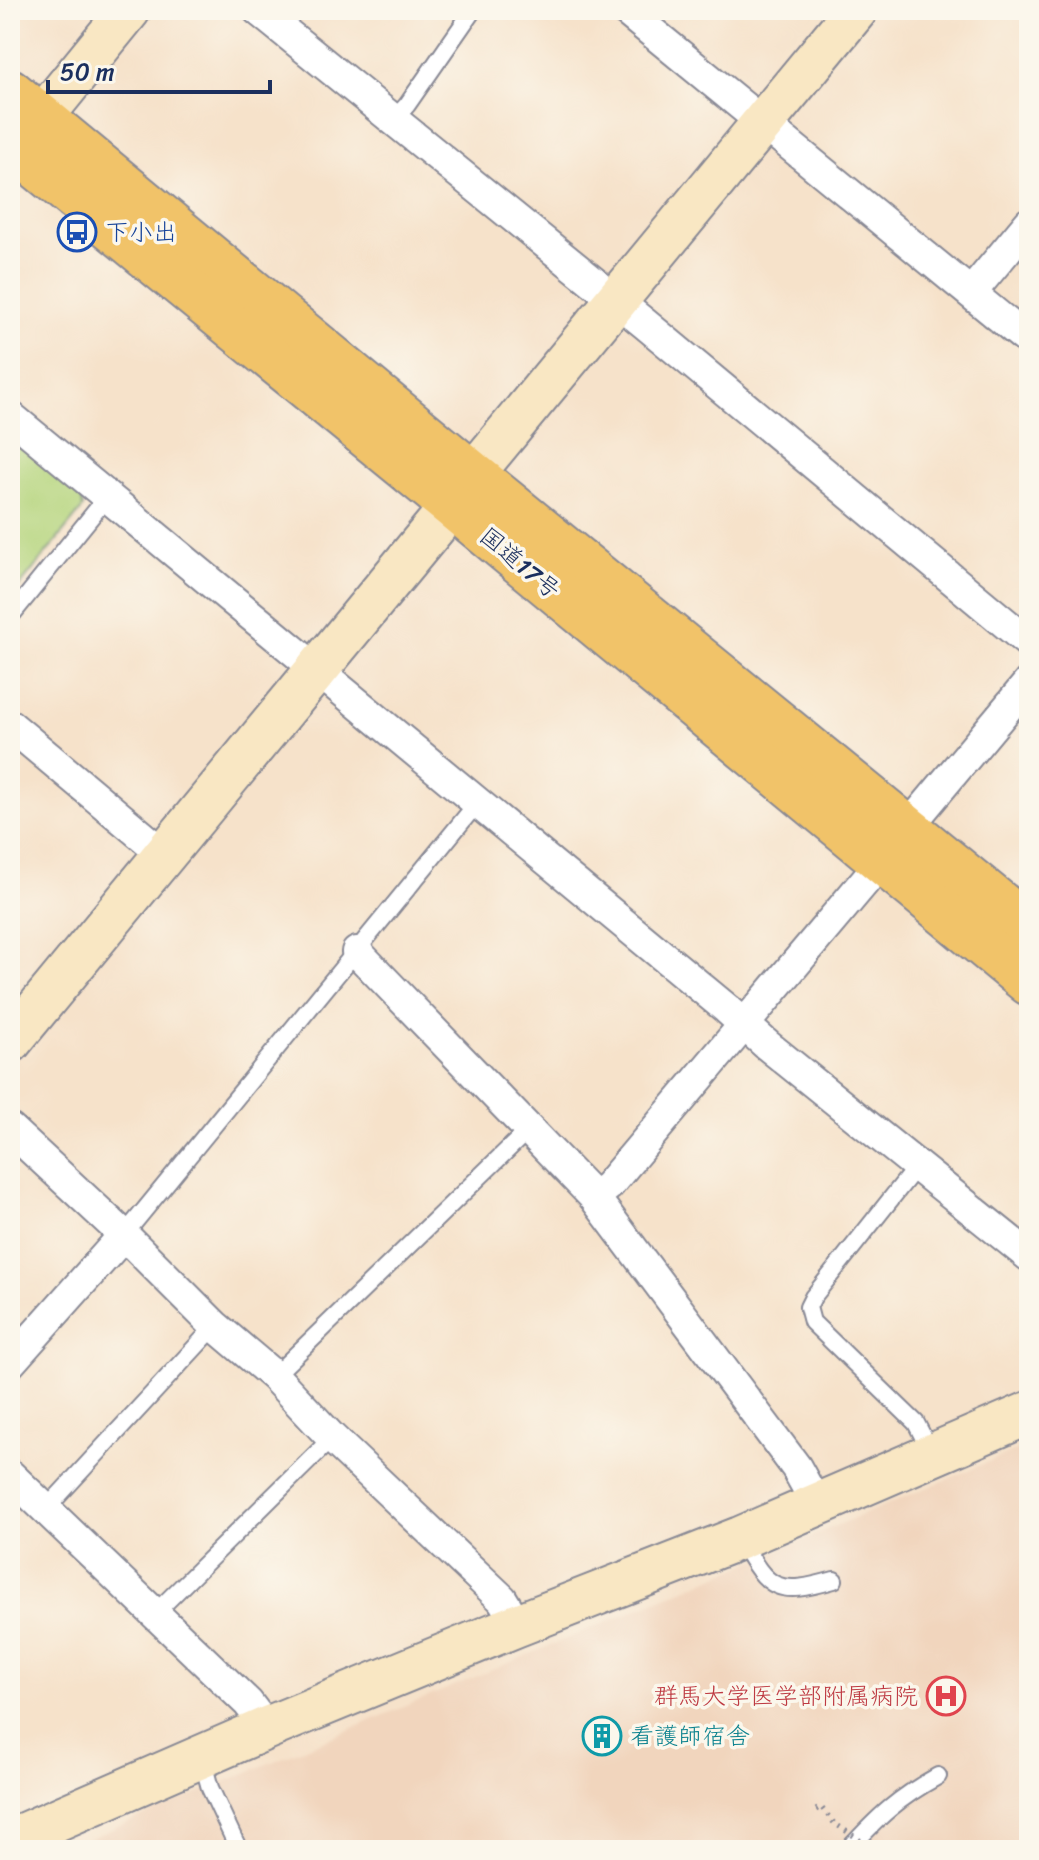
<svg xmlns="http://www.w3.org/2000/svg" width="1039" height="1860" viewBox="0 0 1039 1860" font-family="Sriracha,'Klee One',sans-serif">
  <style>
    .built { fill: #f1d5bd }
    .green { fill: #b4d47c; stroke: #68826d; stroke-width: 2 }
    .lines { fill: none; stroke-linecap: round; stroke-linejoin: round }
    .lane-casing { stroke: #888894; stroke-width: 20 }
    .street-casing { stroke: #888894; stroke-width: 34 }
    .secondary-casing { stroke: #888894; stroke-width: 46 }
    .highway-casing { stroke: #888894; stroke-width: 48 }
    .lane { stroke: #fff; stroke-width: 16 }
    .street { stroke: #fff; stroke-width: 30 }
    .secondary { stroke: #f9e7c3; stroke-width: 42 }
    .highway { stroke: #f1c369; stroke-width: 44 }
    .path-bridge { stroke: #888894; stroke-width: 5; stroke-dasharray: 2 6; stroke-linecap: butt }
    .labels { text-anchor: middle; dominant-baseline: central; stroke-width: 7; stroke-linejoin: round; paint-order: stroke }
    .transit-label { font-size: 24px; fill: #164399; stroke: #fbf7ec; text-anchor: start }
    .street-label { font-size: 24px; fill: #1b2f5e; stroke: #fbf7ec }
    .health-label { font-size: 24px; fill: #be3a42; stroke: #fbf7ec; text-anchor: end }
    .culture-label { font-size: 24px; fill: #0d838f; stroke: #fbf7ec; text-anchor: start }
  </style>
  <rect width="100%" height="100%" fill="#fbf7ec"/>
  <filter id="ink" filterUnits="userSpaceOnUse"><feTurbulence type="fractalNoise" baseFrequency=".0125" numOctaves="2"/><feDisplacementMap in="SourceGraphic" scale="16" xChannelSelector="R" yChannelSelector="G"/><feConvolveMatrix kernelMatrix="1 2 1 2 8 2 1 2 1" color-interpolation-filters="sRGB"/></filter>
  <filter id="wash" filterUnits="userSpaceOnUse"><feTurbulence type="fractalNoise" baseFrequency=".006" numOctaves="4" result="noise"/><feDisplacementMap in="SourceGraphic" scale="32" xChannelSelector="R" yChannelSelector="G"/><feGaussianBlur stdDeviation="1.8" result="paint"/><feColorMatrix in="noise" values="0 0 0 0 0 0 0 0 0 0 0 0 0 0 0 0 0 1.4 0 .05"/><feComposite in="paint" operator="in"/></filter>
  <g filter="url(#wash)">
    <rect width="100%" height="100%" fill="#f6e2ca"/>
    <polygon class="built" points="1029,1445 1029,1850 62,1850 752,1561"/>
    <polygon class="green" points="10,437 81,494 83,508 10,598"/>
  </g>
  <g filter="url(#ink)">
    <g class="lines">
      <g class="lane-casing">
        <g id="lane">
          <polyline points="394,119 407,105 473,10"/>
          <polyline points="10,617 107,497"/>
          <polyline points="917,1166 813,1297 808,1307 812,1322 916,1423 932,1454"/>
          <polyline points="124,1235 478,802"/>
          <polyline points="274,1376 529,1129"/>
          <polyline points="45,1510 215,1326"/>
          <path d="M741,1540C768,1591 778,1596 834,1580"/>
          <polyline points="154,1614 332,1438"/>
          <polyline points="202,1759 210,1788 239,1850"/>
          <path d="M848,1850C878,1817 898,1798 938,1776"/>
        </g>
      </g>
      <g class="street-casing">
        <g id="street">
          <polyline points="258,10 644,323 1029,643"/>
          <polyline points="625,10 1029,341"/>
          <polyline points="971,293 1029,223"/>
          <polyline points="10,416 727,1009 767,1045 1029,1256"/>
          <polyline points="10,725 165,855"/>
          <polyline points="357,952 594,1197 796,1467 817,1505"/>
          <polyline points="10,1129 124,1235 215,1326 274,1376 332,1438 502,1599 510,1612 515,1626"/>
          <polyline points="594,1197 608,1186 881,862 908,827 1029,682"/>
          <polyline points="10,1363 124,1235"/>
          <polyline points="10,1475 248,1703 267,1728"/>
        </g>
      </g>
      <g class="secondary-casing">
        <g id="secondary">
          <polyline points="42,117 129,10"/>
          <polyline points="10,1042 437,524 473,474 856,10"/>
          <polyline points="10,1840 267,1728 515,1626 740,1538 1029,1413"/>
        </g>
      </g>
      <g class="highway-casing">
        <g id="highway">
          <polyline points="10,91 473,474 1029,927"/>
          <polyline points="10,145 452,506 1029,983"/>
        </g>
      </g>
      <use href="#lane" class="lane"/>
      <use href="#street" class="street"/>
      <use href="#secondary" class="secondary"/>
      <use href="#highway" class="highway"/>
      <polyline class="path-bridge" points="816,1810 821,1807 834,1823 875,1850"/>
    </g>
  </g>
  <defs>
    <g id="bus-ring" transform="scale(2)"><circle r="9.5" fill="#fbf7ec" stroke="#1a4fb4" stroke-width="1.5"/><path d="M-5-6H5V4H4V6H2V4H-2V6H-4V4H-5ZM-3.5-4V0h7V-4ZM-3.5 1.2v1.5H-2V1.2ZM2 1.2v1.5H3.5V1.2Z" fill="#1a4fb4"/></g>
    <g id="hospital-ring" transform="scale(2)"><circle r="9.5" fill="#fbf7ec" stroke="#e0444e" stroke-width="1.5"/><path d="M-5-5h3v3.5h4V-5h3V5h-3V1.5h-4V5h-3Z" fill="#e0444e"/></g>
    <g id="building-ring" transform="scale(2)"><circle r="9.5" fill="#fbf7ec" stroke="#0f9aa8" stroke-width="1.5"/><path d="M-4-6H4V6H1V3H-1V6H-4ZM-2.5-4.3h1.7v1.8h-1.7ZM.8-4.3h1.7v1.8H.8ZM-2.5-1h1.7V.8h-1.7ZM.8-1h1.7V.8H.8Z" fill="#0f9aa8"/></g>
  </defs>
  <g fill-rule="evenodd">
    <use href="#bus-ring" x="77" y="232"/>
    <use href="#hospital-ring" x="946" y="1696"/>
    <use href="#building-ring" x="602" y="1736"/>
  </g>
  <g class="labels">
    <g class="transit-label">
      <text x="105" y="232">下小出</text>
    </g>
    <g class="street-label">
      <text transform="translate(520 563) rotate(40)">国道17号</text>
    </g>
    <g class="health-label">
      <text x="918" y="1696">群馬大学医学部附属病院</text>
    </g>
    <g class="culture-label">
      <text x="630" y="1736">看護師宿舎</text>
    </g>
  </g>
  <rect width="1039" height="1860" fill="none" stroke="#fbf7ec" stroke-width="40"/>
  <path d="M48 80v12h222v-12" fill="none" stroke="#1b2f5e" stroke-width="4"/>
  <text x="60" y="80" font-size="24" fill="#1b2f5e" stroke="#fbf7ec" stroke-width="6" paint-order="stroke">50 m</text>
</svg>
